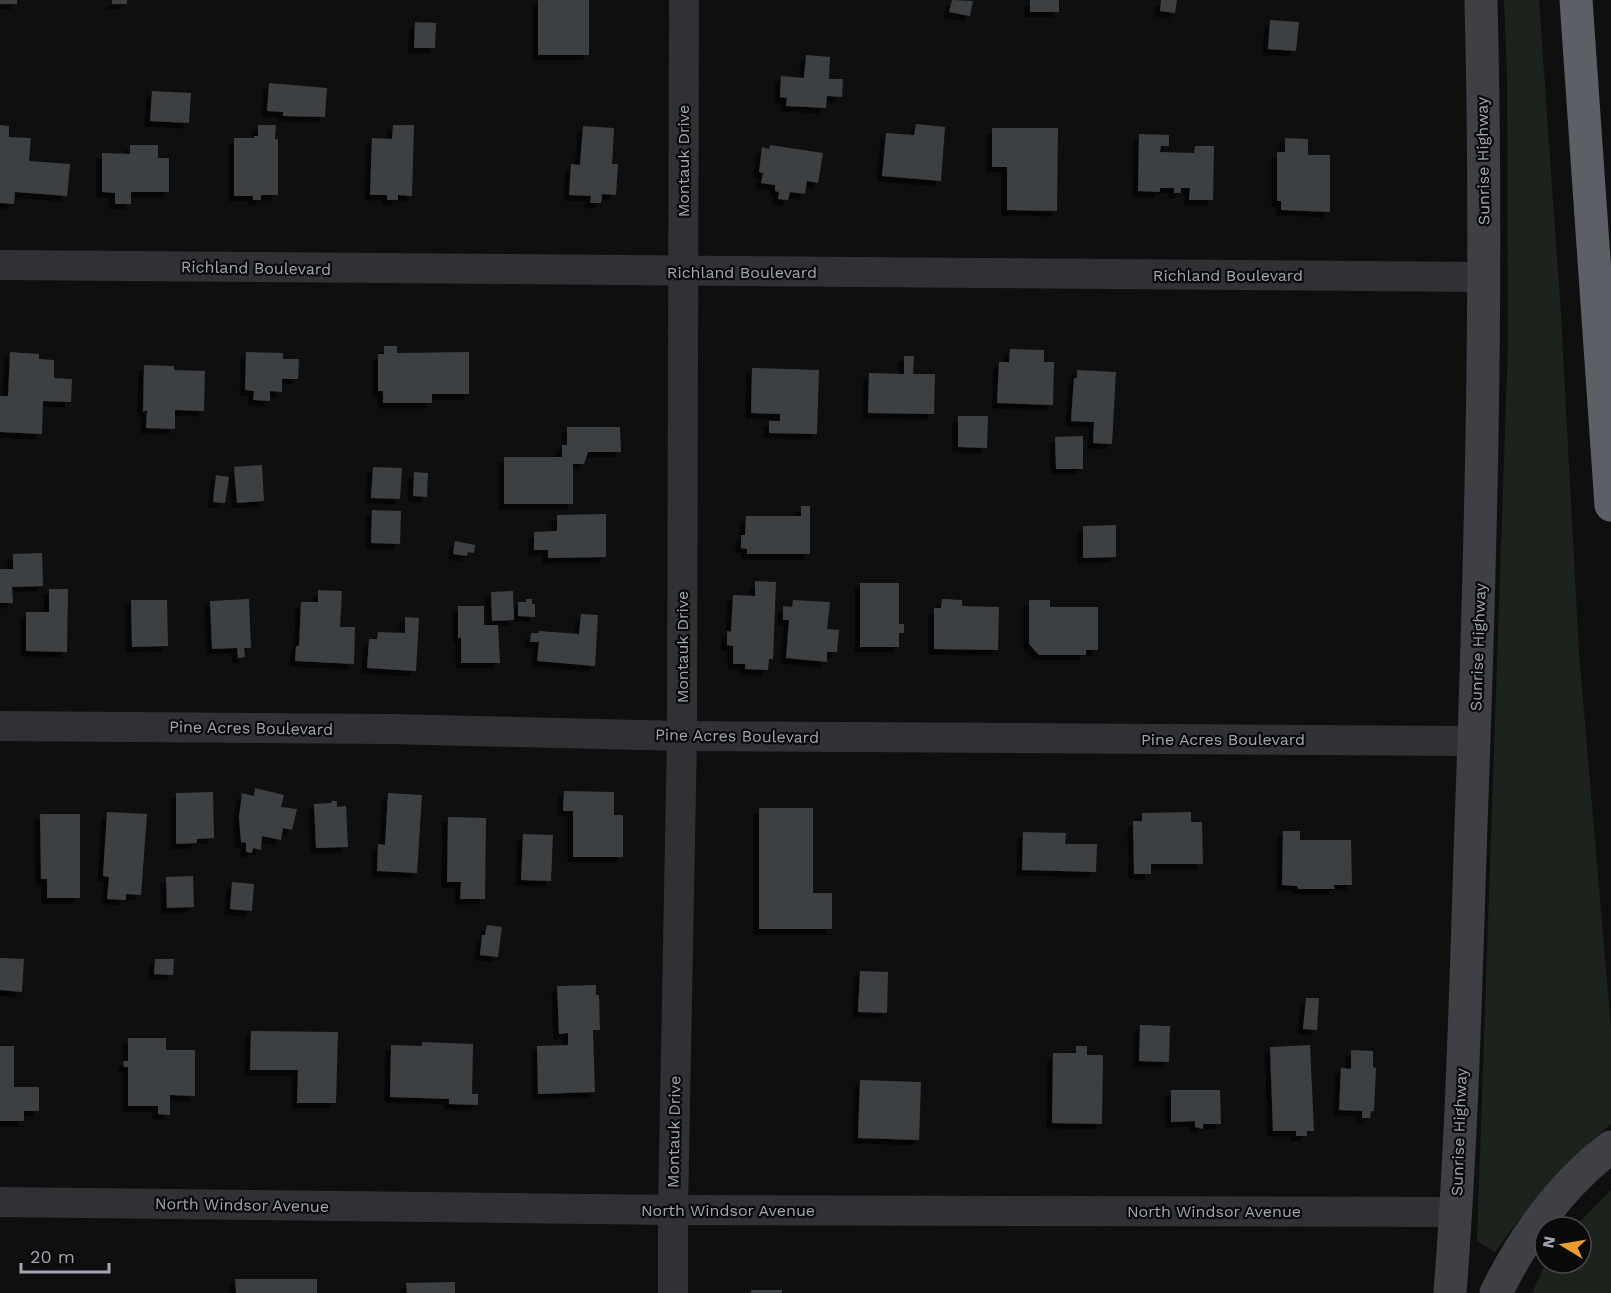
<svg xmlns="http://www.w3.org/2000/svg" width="1611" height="1293" viewBox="0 0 1611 1293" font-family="'Work Sans',sans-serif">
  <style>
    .green { fill: #1c231c }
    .building { fill: #3e3f43; filter: url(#shadow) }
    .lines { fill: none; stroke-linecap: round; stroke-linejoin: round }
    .minor { stroke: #303135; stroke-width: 30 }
    .secondary { stroke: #3e4045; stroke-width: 33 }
    .motorway { stroke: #5c6066; stroke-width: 33 }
    .labels { text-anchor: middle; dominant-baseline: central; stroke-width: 4.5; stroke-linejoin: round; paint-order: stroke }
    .street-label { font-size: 16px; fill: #a1a7b1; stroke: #0a0a0b }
  </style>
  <defs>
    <filter id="shadow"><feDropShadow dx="-5.5" dy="5.5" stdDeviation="0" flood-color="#0009"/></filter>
  </defs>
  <rect width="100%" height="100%" fill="#0f0f10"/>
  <g class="green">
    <path d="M1504,0H1539L1561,315L1579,653L1611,1028V1124C1566,1161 1529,1205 1495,1252L1477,1241L1508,344L1507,74Z"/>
    <polygon points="1611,1190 1611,1293 1532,1293 1546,1263 1581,1263 1581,1227 1575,1227"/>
  </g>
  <g class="building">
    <rect x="0" y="0" width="17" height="4"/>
    <rect x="112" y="0" width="15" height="4"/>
    <rect x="538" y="0" width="51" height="55"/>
    <polygon points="952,0 973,1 970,16 949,12"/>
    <rect x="1030" y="0" width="29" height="12"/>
    <polygon points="1161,0 1177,0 1175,13 1160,11"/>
    <polygon points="1270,20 1299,22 1296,51 1268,49"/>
    <polygon points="415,22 436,23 435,48 414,48"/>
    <polygon points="806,55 830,57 829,79 843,79 842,97 827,96 826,108 786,106 787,98 780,97 781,76 804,78"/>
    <polygon points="269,83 327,88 325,117 283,116 283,112 267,111"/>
    <polygon points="152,91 191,93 189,123 150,121"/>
    <polygon points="916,124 945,127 941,181 882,176 886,133 914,135"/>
    <polygon points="0,125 9,126 9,137 31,138 29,161 70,164 67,196 15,192 14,204 0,203"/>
    <polygon points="258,125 276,125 275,139 278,139 278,195 261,195 261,200 253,200 253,196 234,196 234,138 254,138 254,136 258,136"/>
    <polygon points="393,125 414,125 412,196 398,195 398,200 387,200 387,195 370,195 372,138 392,139"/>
    <polygon points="583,126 614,128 612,164 618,164 616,195 602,194 601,203 590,203 591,196 569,195 571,164 580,165"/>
    <polygon points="992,128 1058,128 1057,211 1007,210 1007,167 992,167"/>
    <polygon points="1139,134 1169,135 1169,146 1161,146 1160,152 1194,153 1195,146 1214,146 1213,200 1189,200 1190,188 1181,188 1181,193 1174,193 1174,188 1160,188 1160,192 1138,191"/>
    <polygon points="1285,138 1308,139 1308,155 1330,155 1330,212 1281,210 1281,201 1277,201 1277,152 1285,152"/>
    <polygon points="130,145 158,145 158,158 169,158 169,192 131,192 131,204 115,204 115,193 102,192 102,153 130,154"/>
    <polygon points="770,145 823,153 818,183 807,181 805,194 790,192 788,200 778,199 779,192 775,191 775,185 761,183 763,173 759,172 762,147 769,149"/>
    <polygon points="384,346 397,346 397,353 469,352 469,394 432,394 432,403 383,403 383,391 378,391 378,354 384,354"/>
    <polygon points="1010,349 1044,350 1044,362 1054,362 1053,405 997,403 999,362 1009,362"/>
    <polygon points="10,352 39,354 39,359 54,360 54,378 72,379 71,402 43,401 42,434 0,432 0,396 8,396"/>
    <polygon points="246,352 283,353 283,359 299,359 298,379 282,379 282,392 270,391 270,401 253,400 254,391 245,390"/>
    <polygon points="904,356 914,356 913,374 935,374 934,414 868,413 869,373 904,374"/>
    <polygon points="144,365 174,366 174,370 205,371 204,411 175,410 175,429 146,428 147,410 143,412"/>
    <polygon points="752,368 819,370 817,434 769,433 769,421 780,421 780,414 751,413"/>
    <polygon points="1077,370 1116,372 1112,444 1093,443 1094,422 1071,421 1074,378 1077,378"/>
    <polygon points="958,416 988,416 987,448 958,447"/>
    <polygon points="567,427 620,427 621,452 588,452 584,464 573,464 573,504 504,504 504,457 562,457 562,445 567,445"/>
    <polygon points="1083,436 1083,469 1056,469 1055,437"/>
    <polygon points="262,465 264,501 237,503 234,467"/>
    <polygon points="373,467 402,468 400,499 371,498"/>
    <polygon points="414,472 428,473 427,497 413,496"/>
    <polygon points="216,475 229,477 225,503 213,502"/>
    <polygon points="801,506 810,506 810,554 747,554 747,549 741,548 741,535 745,535 746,516 801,516"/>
    <polygon points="372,510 401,511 400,544 371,543"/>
    <polygon points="606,514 606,557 548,558 548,550 534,550 534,532 557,531 557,515"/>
    <polygon points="1116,525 1116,557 1083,558 1083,526"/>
    <polygon points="455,541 475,545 474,553 468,552 467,556 453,554"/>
    <polygon points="42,553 43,586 12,587 13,603 0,603 0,569 13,569 13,554"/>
    <polygon points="755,581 776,582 773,659 769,659 768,670 745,669 745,664 733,664 733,646 727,645 727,631 731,632 733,595 755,596"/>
    <polygon points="860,583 899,583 899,624 904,624 904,633 899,633 899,647 860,647"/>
    <polygon points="49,589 68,589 67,652 26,651 26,612 49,612"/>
    <polygon points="318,590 342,591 340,627 355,627 354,664 295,661 296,646 299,646 301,602 318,602"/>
    <polygon points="513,591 514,620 492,621 491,592"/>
    <polygon points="249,599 251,648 244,648 245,657 238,658 237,648 212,649 210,601"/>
    <polygon points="526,599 532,599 532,604 535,604 535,617 518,616 518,602 526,602"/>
    <polygon points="942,599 962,600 962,606 999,607 998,650 934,649 934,608 941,608"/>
    <polygon points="131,600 167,600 168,646 132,647"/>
    <polygon points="793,600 830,602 827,629 839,630 837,652 827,652 827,662 786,658 789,620 783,620 783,606 792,607"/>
    <polygon points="1029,600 1050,600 1050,607 1098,607 1098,650 1086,650 1086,655 1039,655 1029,644"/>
    <polygon points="458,606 484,606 484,625 498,625 500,663 461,663 461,638 458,638"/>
    <polygon points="581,614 598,615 595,666 537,661 539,642 530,642 531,633 539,633 539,631 579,634"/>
    <polygon points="405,617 419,618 416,671 367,668 369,639 377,639 378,632 405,633"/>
    <polygon points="255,788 284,795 281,807 297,809 292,830 283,828 281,840 262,836 261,850 253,848 252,853 246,852 246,843 241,842 239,817 242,793 254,796"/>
    <polygon points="564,791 614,792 614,815 623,815 623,857 573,857 573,811 563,811"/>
    <polygon points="213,792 214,838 197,839 197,843 176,844 176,793"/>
    <polygon points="388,793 422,795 417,873 377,871 378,844 385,845"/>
    <polygon points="332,801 337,801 337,807 346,806 348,847 316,848 314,804 331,803"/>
    <polygon points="759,808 813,808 813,893 832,893 832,929 759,929"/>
    <polygon points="107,812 147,814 141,895 126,894 126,900 107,899 109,877 103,876"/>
    <polygon points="1191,812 1191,822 1202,822 1203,864 1151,864 1151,874 1134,874 1133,821 1142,821 1142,813"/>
    <polygon points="40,814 80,814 80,898 47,898 47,879 41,879"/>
    <polygon points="448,817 486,818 485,899 460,899 461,882 447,882"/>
    <polygon points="1283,831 1300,831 1300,840 1351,840 1352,885 1334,885 1335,889 1298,889 1297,886 1282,885"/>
    <polygon points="1023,832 1066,833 1065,844 1097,844 1096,872 1022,870"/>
    <polygon points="523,834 553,835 551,881 521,880"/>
    <polygon points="193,876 194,907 167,908 166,877"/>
    <polygon points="232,882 254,884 252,911 230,909"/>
    <polygon points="487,925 502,927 498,957 480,955 482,935 485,935"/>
    <polygon points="0,958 24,959 22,992 0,990"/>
    <polygon points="155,959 174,959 173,975 154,974"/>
    <polygon points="860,971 888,972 887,1013 858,1012"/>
    <polygon points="596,985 596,995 599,995 600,1030 593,1030 595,1092 538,1094 537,1046 568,1045 568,1033 559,1034 557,986"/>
    <polygon points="1306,998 1319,998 1317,1030 1303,1029"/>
    <polygon points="1140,1025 1170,1026 1169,1062 1139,1061"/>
    <polygon points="251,1031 338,1032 336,1103 297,1103 298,1070 250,1070"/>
    <polygon points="128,1038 166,1038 166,1050 195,1050 195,1096 170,1095 170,1115 158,1114 158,1106 128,1106 128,1067 124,1067 123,1061 128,1061"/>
    <polygon points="422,1042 473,1044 472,1094 478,1094 478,1105 449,1104 449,1099 390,1097 391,1045 422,1046"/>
    <polygon points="1310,1045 1314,1131 1307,1131 1307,1136 1296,1136 1296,1131 1273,1131 1270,1047"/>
    <polygon points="0,1046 14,1046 14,1087 39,1087 39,1111 24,1111 24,1121 0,1121"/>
    <polygon points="1076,1046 1087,1046 1087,1055 1103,1055 1102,1124 1052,1123 1053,1053 1076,1053"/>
    <polygon points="1351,1050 1373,1051 1373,1067 1376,1068 1374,1111 1371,1111 1370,1118 1362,1118 1362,1111 1339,1110 1341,1068 1351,1069"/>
    <polygon points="860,1080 921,1082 919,1140 858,1138"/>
    <polygon points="1171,1090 1220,1090 1221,1124 1203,1124 1203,1129 1195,1127 1195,1121 1171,1122"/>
    <polygon points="235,1279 317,1279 317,1293 236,1293"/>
    <polygon points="455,1282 455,1293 407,1293 406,1283"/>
    <rect x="751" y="1290" width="31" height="3"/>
  </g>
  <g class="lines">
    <g class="minor">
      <polyline points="0,265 1484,277"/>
      <polyline points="0,726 390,729 682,736 1474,741"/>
      <polyline points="0,1202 673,1210 1456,1212"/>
      <polyline points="673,1293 673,1210 682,736 684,0"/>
    </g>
    <g class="secondary">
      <path d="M1450,1293C1462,1137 1466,981 1471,825C1481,550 1488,275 1481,0"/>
      <path d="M1496,1293C1522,1239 1562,1184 1611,1147"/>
    </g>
    <polyline class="motorway" points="1576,0 1611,505"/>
  </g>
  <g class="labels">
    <g class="street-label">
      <text transform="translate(683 161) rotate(-90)">Montauk Drive</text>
      <text transform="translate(1483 161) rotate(-91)">Sunrise Highway</text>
      <text transform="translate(256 268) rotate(1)">Richland Boulevard</text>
      <text x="742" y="272">Richland Boulevard</text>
      <text x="1228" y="275">Richland Boulevard</text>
      <text transform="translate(682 647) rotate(-90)">Montauk Drive</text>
      <text transform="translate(1478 647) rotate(-88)">Sunrise Highway</text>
      <text transform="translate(251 728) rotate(1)">Pine Acres Boulevard</text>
      <text transform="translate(737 736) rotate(1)">Pine Acres Boulevard</text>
      <text x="1223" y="739">Pine Acres Boulevard</text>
      <text transform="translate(674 1132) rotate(-89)">Montauk Drive</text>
      <text transform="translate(1459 1132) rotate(-88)">Sunrise Highway</text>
      <text transform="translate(242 1205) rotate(1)">North Windsor Avenue</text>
      <text x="728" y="1210">North Windsor Avenue</text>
      <text x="1214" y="1211">North Windsor Avenue</text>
    </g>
  </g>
  <g transform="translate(1563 1245) rotate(281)"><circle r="28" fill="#0a0a0b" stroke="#46494d" stroke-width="1.5"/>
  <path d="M0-4.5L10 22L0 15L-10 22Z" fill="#ea9d2d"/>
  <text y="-9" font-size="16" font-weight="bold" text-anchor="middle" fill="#a1a7b1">N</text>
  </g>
  <path d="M21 1263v9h88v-9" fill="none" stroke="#a1a7b1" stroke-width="3"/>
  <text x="30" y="1263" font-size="18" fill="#a1a7b1" stroke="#0a0a0b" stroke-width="4.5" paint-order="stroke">20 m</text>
</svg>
